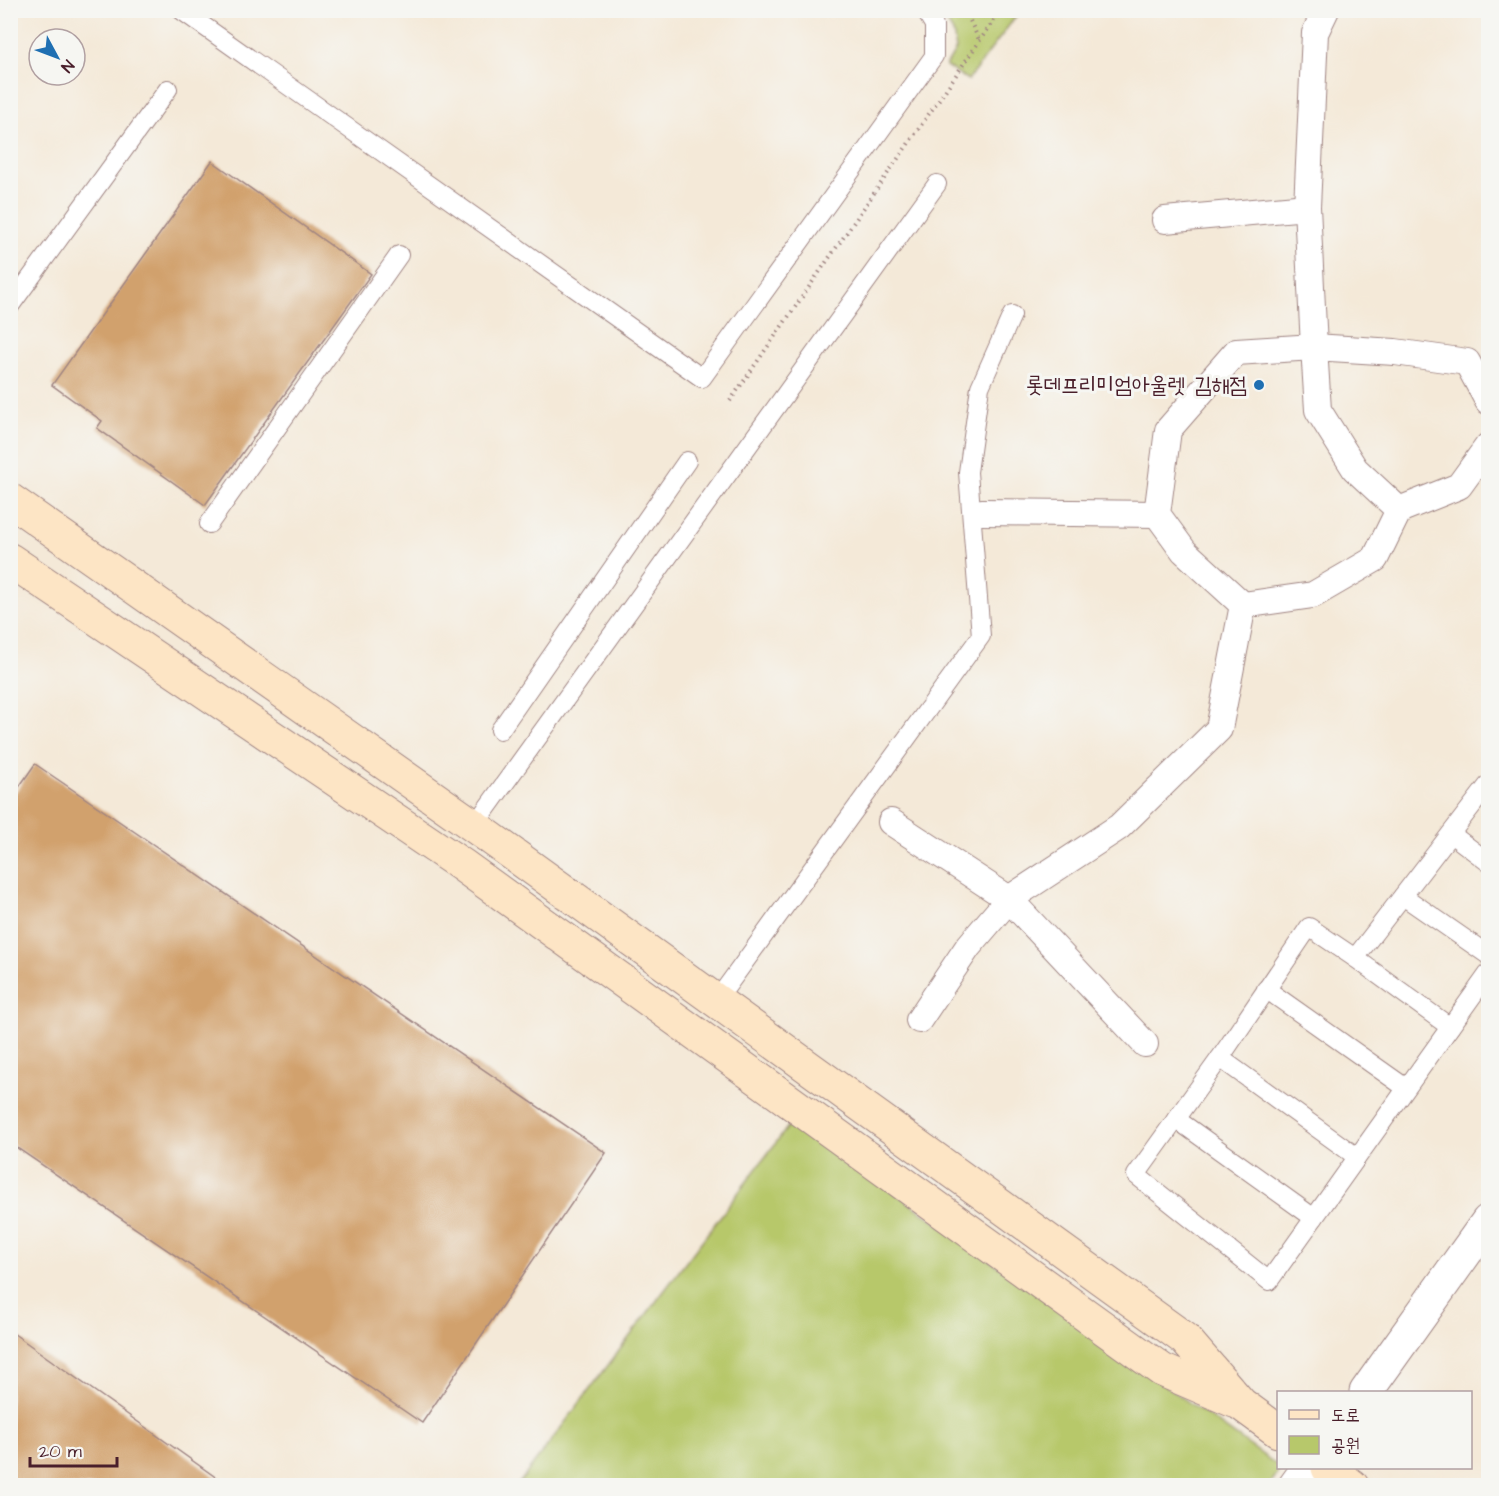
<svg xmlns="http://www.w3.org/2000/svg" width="1499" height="1496" viewBox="0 0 1499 1496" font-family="'Architects Daughter','Poor Story',sans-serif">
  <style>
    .green { fill: #b7c86b; stroke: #80744b; stroke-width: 1.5 }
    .building { fill: #d1a16d }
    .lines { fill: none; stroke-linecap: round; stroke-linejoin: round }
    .service-casing { stroke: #9f8482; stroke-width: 20 }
    .pedestrian-casing { stroke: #9f8482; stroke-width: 28 }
    .minor-casing { stroke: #9f8482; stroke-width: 35 }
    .secondary-casing { stroke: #9f8482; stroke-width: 35 }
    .path { stroke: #9f8482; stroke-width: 4; stroke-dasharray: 1.5 4.5; stroke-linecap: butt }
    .service { stroke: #fff; stroke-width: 18 }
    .pedestrian { stroke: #fff; stroke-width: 26 }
    .minor { stroke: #fff; stroke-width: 33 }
    .secondary { stroke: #fde5c5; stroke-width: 33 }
    .poi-dot { fill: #1f6fb2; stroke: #f6f6f2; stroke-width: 2 }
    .labels { text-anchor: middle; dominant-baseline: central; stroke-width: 6; stroke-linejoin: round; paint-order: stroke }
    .poi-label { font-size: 22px; fill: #4a1f2b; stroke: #f6f6f2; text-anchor: end }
  </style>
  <rect width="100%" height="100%" fill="#f6f6f2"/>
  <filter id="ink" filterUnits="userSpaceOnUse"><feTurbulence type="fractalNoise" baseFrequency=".0167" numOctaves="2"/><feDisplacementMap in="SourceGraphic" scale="12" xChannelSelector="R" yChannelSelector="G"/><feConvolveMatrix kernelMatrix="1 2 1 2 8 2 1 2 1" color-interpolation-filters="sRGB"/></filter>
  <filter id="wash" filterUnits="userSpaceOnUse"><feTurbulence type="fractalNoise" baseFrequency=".008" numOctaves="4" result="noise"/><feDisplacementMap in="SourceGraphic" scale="24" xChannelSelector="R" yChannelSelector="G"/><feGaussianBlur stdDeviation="1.35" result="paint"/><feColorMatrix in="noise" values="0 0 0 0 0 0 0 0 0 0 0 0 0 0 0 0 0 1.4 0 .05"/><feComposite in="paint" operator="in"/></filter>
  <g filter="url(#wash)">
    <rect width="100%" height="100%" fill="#f4e9d8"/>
    <g class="green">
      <polygon points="940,11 1020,11 968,80 946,66 956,49 953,32"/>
      <polygon points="793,1120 1281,1468 1269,1486 517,1486"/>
    </g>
    <g id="blocks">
      <g class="building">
        <polygon points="212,161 371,274 205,505 97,428 102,421 52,385"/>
        <polygon points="35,764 606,1153 422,1423 10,1143 10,800"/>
        <polygon points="10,1331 228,1486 10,1486"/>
      </g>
    </g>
  </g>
  <g filter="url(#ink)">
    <use href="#blocks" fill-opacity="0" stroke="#9f8482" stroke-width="1.5"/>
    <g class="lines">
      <g class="service-casing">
        <g id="service">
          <polyline points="181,10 702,378 934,56 934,25 925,10"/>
          <polyline points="10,306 168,89"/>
          <polyline points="209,524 399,255"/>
          <polyline points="500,730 687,461"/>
          <polyline points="1488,785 1355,958 1309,927 1220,1058 1136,1175 1269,1281 1488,974"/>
          <polyline points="474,826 937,184"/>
          <polyline points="1451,834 1488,862"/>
          <polyline points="1403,896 1488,955"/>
          <polyline points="1355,958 1450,1027"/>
          <polyline points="1266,989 1406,1088"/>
          <polyline points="717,1000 981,636 968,472 980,387 1012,315"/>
          <polyline points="1220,1058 1357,1157"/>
          <polyline points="1176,1119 1314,1218"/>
        </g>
      </g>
      <g class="pedestrian-casing">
        <g id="pedestrian">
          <polyline points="1165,220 1307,207"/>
          <polyline points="1399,510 1459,486 1488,446"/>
          <polyline points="982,512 1157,514"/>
          <polyline points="1243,605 1313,595 1375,559 1399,510 1355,469 1318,410 1314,347 1395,352 1467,362 1488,401"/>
          <polyline points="891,822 1009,899 1145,1044"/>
          <polyline points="919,1020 968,947 1009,899 1119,827 1219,729 1243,605 1184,551 1157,514 1168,430 1236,352 1314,347 1307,207 1315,33 1326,10"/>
        </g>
      </g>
      <g class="minor-casing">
        <g id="minor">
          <polyline points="1366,1392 1488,1221"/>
          <polyline points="1295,1486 1308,1468"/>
        </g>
      </g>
      <g class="secondary-casing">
        <g id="secondary">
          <polyline points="10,500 474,826 1185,1339 1241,1404 1278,1431"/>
          <polyline points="10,560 462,865 1162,1370 1234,1401"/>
          <polyline points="1328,1468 1352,1486"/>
        </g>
      </g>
      <g class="path">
        <polyline points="965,10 980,42"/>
        <polyline points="730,401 1001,10"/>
      </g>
      <use href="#service" class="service"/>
      <use href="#pedestrian" class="pedestrian"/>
      <use href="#minor" class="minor"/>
      <use href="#secondary" class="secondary"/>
    </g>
  </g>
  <circle class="poi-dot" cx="1259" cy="385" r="6"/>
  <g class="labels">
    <g class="poi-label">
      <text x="1247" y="385">롯데프리미엄아울렛 김해점</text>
    </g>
  </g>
  <rect width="1499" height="1496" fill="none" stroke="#f6f6f2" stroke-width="36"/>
  <rect x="1277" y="1391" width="195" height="78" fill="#f6f6f2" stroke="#b1a0a2" stroke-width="1.5"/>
  <rect x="1289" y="1410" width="30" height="9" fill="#fde5c5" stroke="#b1a0a2" stroke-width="1.5"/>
  <text x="1331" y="1421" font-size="18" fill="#4a1f2b">도로</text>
  <rect x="1289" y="1436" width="30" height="18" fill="#b7c86b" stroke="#b1a0a2" stroke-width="1.5"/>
  <text x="1331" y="1451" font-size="18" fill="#4a1f2b">공원</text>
  <g transform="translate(57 57) rotate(131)"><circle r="28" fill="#f6f6f2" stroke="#b1a0a2" stroke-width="1.5"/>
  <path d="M0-4.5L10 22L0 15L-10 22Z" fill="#1f6fb2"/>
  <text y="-9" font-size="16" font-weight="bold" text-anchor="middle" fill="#4a1f2b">N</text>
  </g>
  <path d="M30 1457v9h87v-9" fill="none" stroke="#4a1f2b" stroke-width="3"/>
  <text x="39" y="1457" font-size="18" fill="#4a1f2b" stroke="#f6f6f2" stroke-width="4.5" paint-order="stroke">20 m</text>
</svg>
